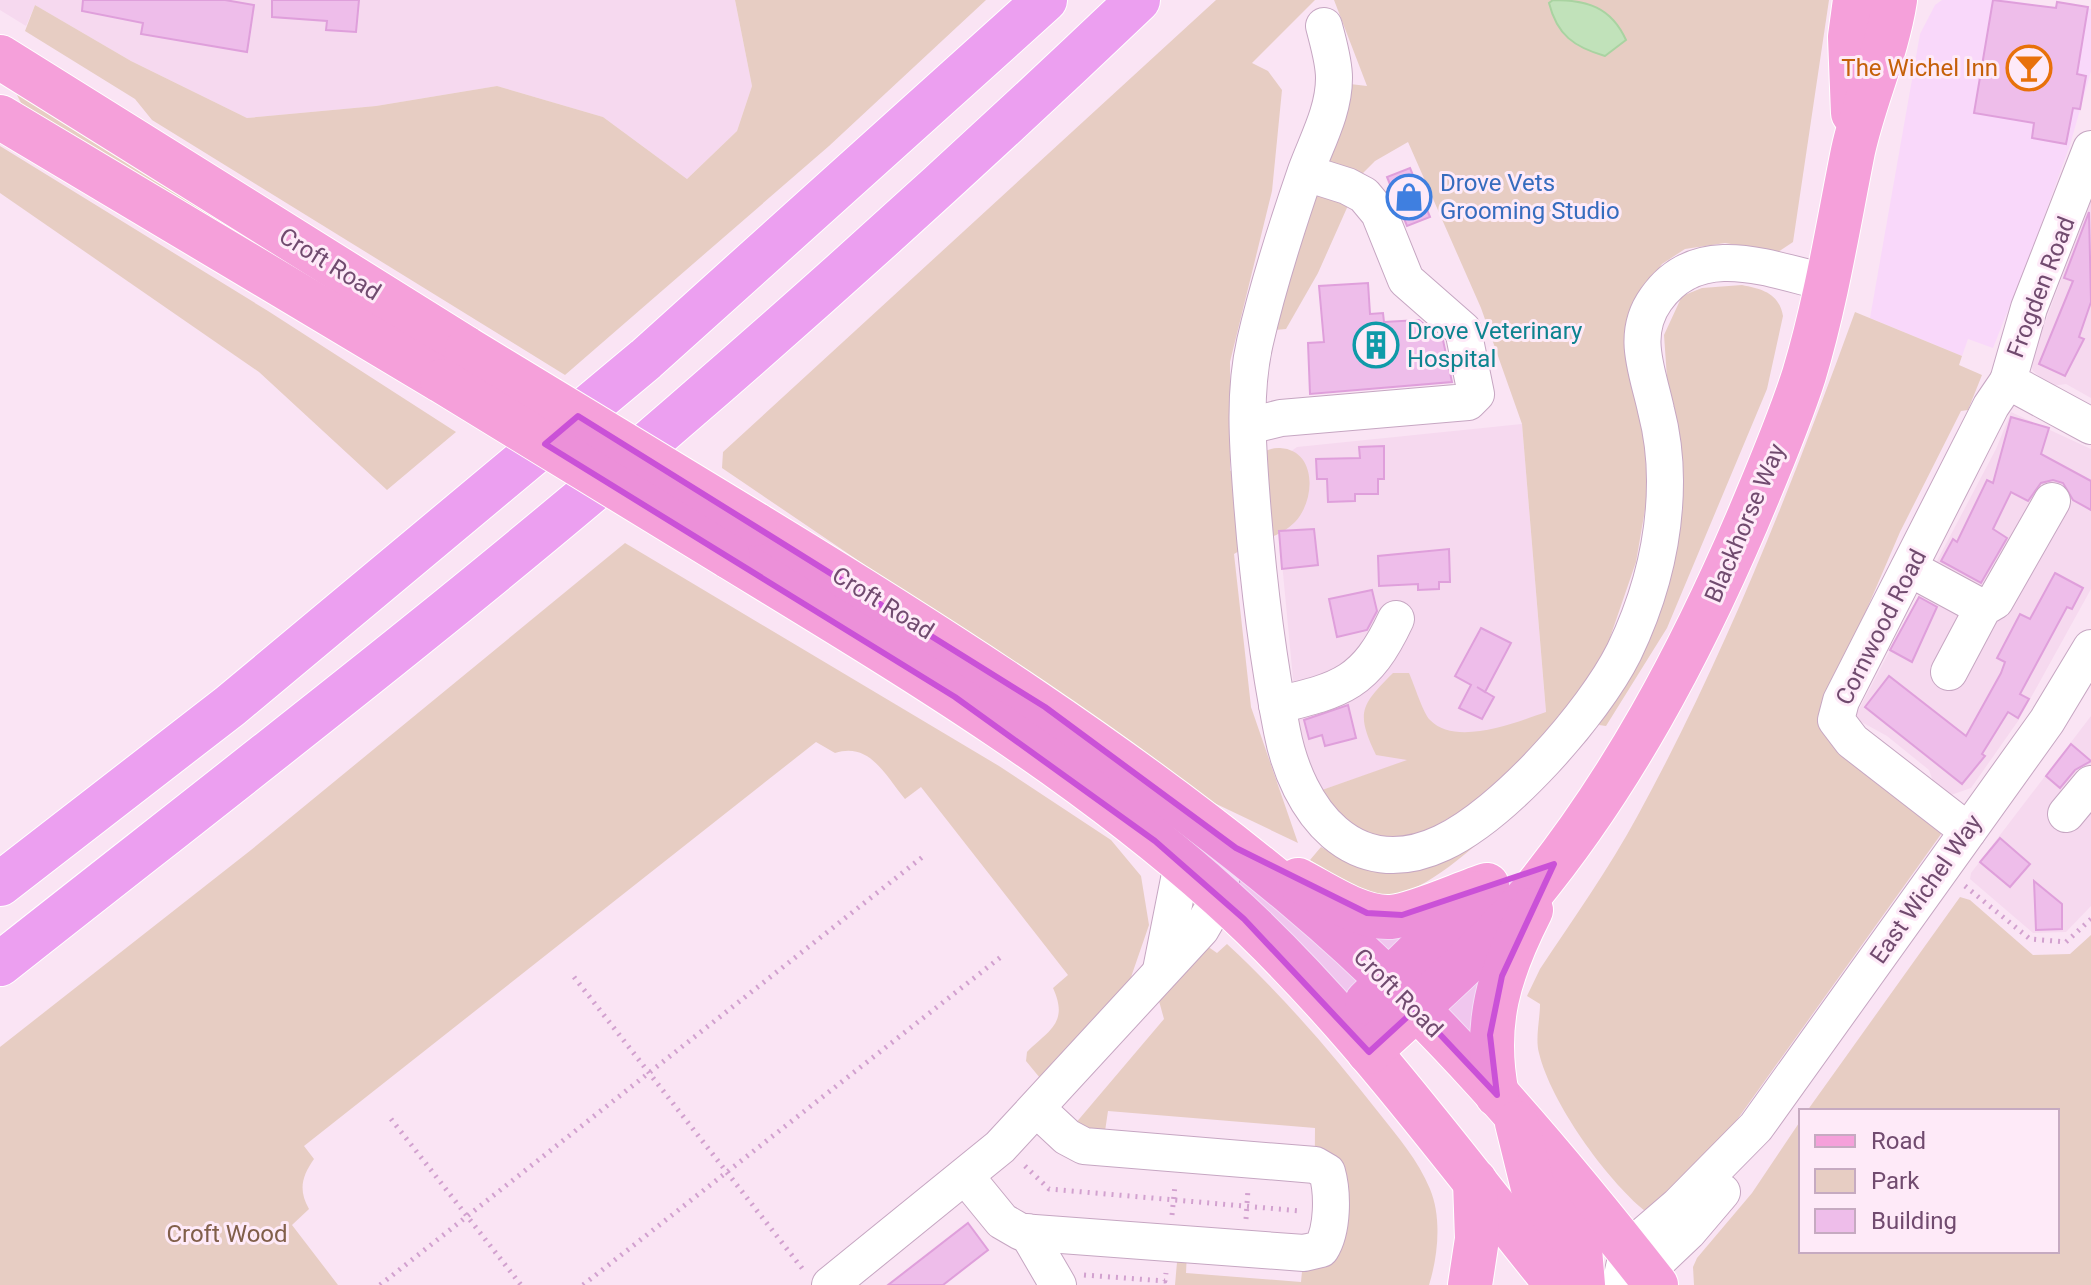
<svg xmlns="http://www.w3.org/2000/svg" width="2091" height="1285" viewBox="0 0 2091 1285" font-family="Roboto,sans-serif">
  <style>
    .residential { fill: #f6d9ef }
    .commercial { fill: #f9d8fa }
    .green { fill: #e7cdc3 }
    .water { fill: #c1e2ba; stroke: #a9d3a1; stroke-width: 2 }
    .building { fill: #eebdea; stroke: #df9fdb; stroke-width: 2 }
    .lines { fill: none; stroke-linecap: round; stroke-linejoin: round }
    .minor-casing { stroke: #c6a6c2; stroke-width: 38 }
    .major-casing { stroke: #fff; stroke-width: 46 }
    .highway-casing { stroke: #fff; stroke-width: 46 }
    .path { stroke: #d2a1cf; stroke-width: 5; stroke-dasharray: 2 6; stroke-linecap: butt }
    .minor { stroke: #fff; stroke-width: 36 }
    .major { stroke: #f5a0da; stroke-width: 44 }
    .highway { stroke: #ec9ff0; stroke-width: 44 }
    .major-bridge-casing { stroke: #fff; stroke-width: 46; stroke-linecap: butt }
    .major-bridge { stroke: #f5a0da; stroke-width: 44 }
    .marked { fill: #ca51d7; fill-opacity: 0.2; stroke: #ca51d7; stroke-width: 6; stroke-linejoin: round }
    .labels { text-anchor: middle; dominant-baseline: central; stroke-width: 6; stroke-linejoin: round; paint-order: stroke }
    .food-label { font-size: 24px; fill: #c56008; stroke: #feeaf8; text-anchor: end }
    .shop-label { font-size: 24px; fill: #366cbe; stroke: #feeaf8; text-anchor: start }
    .street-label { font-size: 24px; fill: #714b6f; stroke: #feeaf8 }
    .culture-label { font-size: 24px; fill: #0d838f; stroke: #feeaf8; text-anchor: start }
    .park-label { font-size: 24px; fill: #815f4a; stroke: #feeaf8 }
  </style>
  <rect width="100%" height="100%" fill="#fae4f4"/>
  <g class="residential">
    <polygon points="0,0 735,0 752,86 737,131 687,179 603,117 497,86 376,106 247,118 131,61 35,5 26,26 0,10"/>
    <polygon points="2091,199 2091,398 2066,384 2051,386 2033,371 2030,363"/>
    <polygon points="2011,412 2091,449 2091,589 2018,721 1971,788 1951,795 1934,784 1929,770 1887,736 1856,719 1857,713 1996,449"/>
    <polygon points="1522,424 1546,713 1322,790 1301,763 1279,531 1259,474 1297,447"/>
    <polygon points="2091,716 2091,906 2066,932 2033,933 1970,879 1971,873"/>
  </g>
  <polygon class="commercial" points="1942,0 2008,0 2055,8 2057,2 2091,9 2091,71 2070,145 2032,250 1993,348 1968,339 1962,356 1870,318 1920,34 1935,5"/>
  <g class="green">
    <polygon points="735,0 986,0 829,146 565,375 152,120 135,99 25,31 35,5 131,61 247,118 376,106 497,86 603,117 687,179 737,131 752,86"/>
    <path d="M1216,0H1315L1252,63L1268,71L1282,90L1272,191L1230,362V471C1246,465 1261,447 1280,448C1317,450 1316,500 1295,522C1278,539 1253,542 1234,554L1251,707L1298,843L1189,791L1043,686L722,468L723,452Z"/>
    <path d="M1334,0H1829L1793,242L1778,252L1725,243L1685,249L1662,264L1637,298L1626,323V353L1645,441L1647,498L1636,562L1604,655L1569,711L1485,797L1401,846L1332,820L1322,790L1407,760L1376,755C1356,713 1360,706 1393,673H1409C1414,684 1423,713 1430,720C1456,747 1517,722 1546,712L1522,424L1481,308L1408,142L1375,161L1362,174L1318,273L1286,329L1275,330L1287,270L1350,84L1367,86Z"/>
    <polygon points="16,93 22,94 464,365 457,374 22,105"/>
    <polygon points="0,146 268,311 456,432 387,490 259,372 0,193"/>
    <path d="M1742,285C1762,289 1779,293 1783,316L1767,389L1667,628L1606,726L1599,725L1678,535L1683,507V464L1667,378L1664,335L1682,296L1702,288Z"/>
    <path d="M1855,312L1962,356L1959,365L1982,375L1968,410L1961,411L1900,532L1826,704L1944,830L1739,1117L1682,1188L1645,1211C1606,1179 1551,1103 1539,1053C1535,1039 1540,1019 1540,1004L1527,996L1540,969C1573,919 1609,869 1638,815C1726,654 1792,485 1855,312Z"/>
    <path d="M625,543L999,766L1111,840L1141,876L1149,925L1129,983L1040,1078L1026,1061L1027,1052C1049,1030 1069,1023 1053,988L1068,975L921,787L905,799C885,775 870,742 835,753L816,742L304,1146L314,1159C302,1176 298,1190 309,1209L292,1225L338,1285H0V1047L251,850Z"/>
    <path d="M1501,824C1474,846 1426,892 1391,895C1364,898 1331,873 1310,860L1321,847L1352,864Z"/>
    <polygon points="1960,897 1970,900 2033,955 2070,954 2091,935 2091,1285 1694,1285 1693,1267 1697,1258 1752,1193 1801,1120 1801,1251 2057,1251 2057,1111 1807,1111"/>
    <path d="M1227,944C1283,996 1332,1053 1379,1113C1398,1137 1418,1160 1430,1189C1442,1218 1438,1256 1429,1285H1175L1178,1251L1187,1252L1186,1273L1301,1282L1303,1261H1314L1315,1128L1108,1111L1104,1138L1069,1131L1164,1019L1159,1001L1207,946L1217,953Z"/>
  </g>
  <path class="water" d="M1553,0C1587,0 1611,7 1626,40L1605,56C1574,47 1557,35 1549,3Z"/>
  <g class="building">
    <polygon points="83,0 225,0 254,5 247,52 141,34 143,23 82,11"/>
    <polygon points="272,0 359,0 356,32 326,30 327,21 272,17"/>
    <polygon points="1993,0 2056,8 2057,2 2088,7 2077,74 2086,76 2080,109 2073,108 2066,144 2032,138 2034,123 1974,113"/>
    <polygon points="1410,168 1430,217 1407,226 1387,177"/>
    <polygon points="2089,212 2091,302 2079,337 2084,339 2065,376 2039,364 2073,281 2064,278"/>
    <polygon points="1368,283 1370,314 1383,313 1384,322 1419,320 1443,340 1452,382 1310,394 1308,343 1324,342 1319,286"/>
    <polygon points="2011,417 2049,428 2041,454 2091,481 2091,510 2073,500 2063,483 2053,480 2041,483 2028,501 2011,492 1993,529 2007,538 1981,583 1941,561 1953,539 1957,542 1987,480 1993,483"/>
    <polygon points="1384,446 1384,479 1378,479 1378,494 1355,494 1355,501 1328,502 1327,479 1317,479 1316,459 1360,458 1359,447"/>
    <polygon points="1314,529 1318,565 1282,569 1279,531"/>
    <polygon points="1449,549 1450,582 1439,582 1439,589 1418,590 1418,584 1379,586 1378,556"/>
    <polygon points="2055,573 2083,588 2072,609 2067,607 2020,694 2029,699 2018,718 2008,712 1982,754 1985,756 1962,784 1865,707 1889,676 1966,736 2001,673 2005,662 1997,658 2020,614 2030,619"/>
    <polygon points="1372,590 1377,611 1367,630 1337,637 1329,599"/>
    <polygon points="1919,597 1937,607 1912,662 1890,650"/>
    <polygon points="1481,628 1511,643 1485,692 1477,687 1494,697 1482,719 1459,708 1471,685 1455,676"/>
    <polygon points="1348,705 1356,738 1325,746 1322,735 1309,739 1304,720"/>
    <polygon points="2071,744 2091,761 2075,770 2060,788 2046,776"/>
    <polygon points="2000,838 2030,864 2010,887 1980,862"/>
    <polygon points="2034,881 2062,904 2062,929 2036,930"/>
    <polygon points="968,1223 988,1250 943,1285 888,1285"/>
  </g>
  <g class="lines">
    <g class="minor-casing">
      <g id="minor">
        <path d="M1324,26C1328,42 1334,61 1334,78C1334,111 1317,141 1306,171C1287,226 1268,285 1255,342C1243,394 1248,450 1252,502C1258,579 1267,655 1282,731C1297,810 1353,885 1442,843C1504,814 1593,714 1624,652C1650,598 1665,541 1665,481C1665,458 1662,433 1656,410C1648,372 1630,335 1656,299C1698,239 1769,269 1828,283"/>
        <polyline points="2091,149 2029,308 2008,381 2091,426"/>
        <polyline points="1248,426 1281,418 1468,402 1476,394 1463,330 1406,280 1379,213 1364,195 1347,186 1306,173"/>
        <polyline points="1909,568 1983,608"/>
        <polyline points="1949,672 1983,608 1995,601 2052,501"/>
        <path d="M1277,705C1342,690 1366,683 1396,619"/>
        <polyline points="2066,814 2091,784"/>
        <polyline points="1968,831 1852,741 1836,720 1841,701 1991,406 2008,381"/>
        <polyline points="1161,970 1182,864"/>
        <path d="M966,1177L1002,1221L1021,1232L1304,1253L1321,1249C1333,1230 1333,1193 1327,1172L1315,1165L1084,1146L1067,1137L1038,1110"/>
        <polyline points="1027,1232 1058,1285"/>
        <polyline points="830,1285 1000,1147 1201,929 1220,896 1222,870 1200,851 1170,807"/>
        <polyline points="1620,1285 1628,1249 1678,1206 1756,1127 2047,721 2091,648"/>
        <polyline points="1632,1285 1688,1232 1722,1192"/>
      </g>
    </g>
    <g class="major-casing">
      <g id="major">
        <polyline points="0,57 467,349"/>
        <polyline points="1853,113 1850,37 1855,0"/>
        <polyline points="0,117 442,381"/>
        <path d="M755,524C942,638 1127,756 1296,897C1431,1010 1548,1147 1656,1285"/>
        <path d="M728,556C898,660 1072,763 1220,896C1348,1011 1449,1152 1557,1285"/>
        <path d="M1298,880C1325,894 1361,919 1391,917C1415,915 1462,893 1487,885"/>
        <polyline points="1367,1002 1478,893"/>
        <path d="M1369,1052C1423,1002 1481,953 1529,896C1621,784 1690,654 1747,521C1767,473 1788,425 1804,375C1826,302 1838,226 1853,151C1864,100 1887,52 1895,0"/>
        <path d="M1497,1095C1483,1024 1499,973 1531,910"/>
        <polyline points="1517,1123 1533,1188 1580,1249 1583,1285"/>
        <polyline points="1470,1285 1477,1239 1475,1181"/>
      </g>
    </g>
    <g class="highway-casing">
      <g id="highway">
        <polyline points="0,884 230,706 646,359 1045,0"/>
        <path d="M0,964C229,783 462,605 683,413C838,279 990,141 1138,0"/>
      </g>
    </g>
    <g class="path">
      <polyline points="1965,886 2030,939 2066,942 2091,919"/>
      <polyline points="574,977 805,1272"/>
      <polyline points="391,1119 521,1285"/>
      <polyline points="1025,1166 1049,1189 1301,1211"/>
      <polyline points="1172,1215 1175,1185"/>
      <polyline points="1246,1219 1248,1189"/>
      <polyline points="1084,1275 1165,1281 1166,1273"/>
      <polyline points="380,1285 925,855"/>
      <polyline points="583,1285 1002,956"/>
    </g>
    <use href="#minor" class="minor"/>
    <use href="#major" class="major"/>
    <use href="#highway" class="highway"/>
    <g class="major-bridge-casing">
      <g id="major-bridge">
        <polyline points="467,349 755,524"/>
        <polyline points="442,381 728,556"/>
      </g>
    </g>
    <use href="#major-bridge" class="major-bridge"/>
  </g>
  <path class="marked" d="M578,416L1045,707L1236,848L1367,913L1402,915L1554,864L1502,976L1490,1035L1497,1095L1416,1009L1369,1052L1244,919L1155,841L955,697L545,444Z"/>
  <defs>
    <g id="bar-ring" transform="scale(2.3)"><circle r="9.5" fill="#feeaf8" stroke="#e8710a" stroke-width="1.5"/><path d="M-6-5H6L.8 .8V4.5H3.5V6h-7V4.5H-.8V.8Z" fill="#e8710a"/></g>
    <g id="shop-ring" transform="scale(2.3)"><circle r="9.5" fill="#feeaf8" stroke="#3f7fe0" stroke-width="1.5"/><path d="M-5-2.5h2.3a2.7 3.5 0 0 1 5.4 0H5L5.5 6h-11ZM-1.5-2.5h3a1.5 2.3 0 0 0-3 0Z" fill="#3f7fe0"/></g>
    <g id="building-ring" transform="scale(2.3)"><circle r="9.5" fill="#feeaf8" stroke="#0f9aa8" stroke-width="1.5"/><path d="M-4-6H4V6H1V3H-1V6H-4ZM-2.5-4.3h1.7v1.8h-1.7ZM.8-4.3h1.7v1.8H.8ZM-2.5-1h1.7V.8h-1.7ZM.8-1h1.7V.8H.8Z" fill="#0f9aa8"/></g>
  </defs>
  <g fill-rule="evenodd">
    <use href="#bar-ring" x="2029" y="68"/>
    <use href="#shop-ring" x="1409" y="197"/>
    <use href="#building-ring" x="1376" y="345"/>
  </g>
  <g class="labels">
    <g class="food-label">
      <text x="1998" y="68">The Wichel Inn</text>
    </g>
    <g class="shop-label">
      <text x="1440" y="183">Drove Vets<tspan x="1440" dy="28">Grooming Studio</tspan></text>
    </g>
    <g class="street-label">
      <text transform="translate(330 264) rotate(32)">Croft Road</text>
      <text transform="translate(2041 287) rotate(-69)">Frogden Road</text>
      <text transform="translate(1745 523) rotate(-67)">Blackhorse Way</text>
      <text transform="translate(883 603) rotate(32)">Croft Road</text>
      <text transform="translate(1881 627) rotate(-63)">Cornwood Road</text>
      <text transform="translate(1926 889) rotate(-55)">East Wichel Way</text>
      <text transform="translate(1398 993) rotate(45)">Croft Road</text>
    </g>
    <g class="culture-label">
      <text x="1407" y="331">Drove Veterinary<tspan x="1407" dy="28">Hospital</tspan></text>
    </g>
    <g class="park-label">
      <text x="227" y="1234">Croft Wood</text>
    </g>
  </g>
  <rect x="1799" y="1109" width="260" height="144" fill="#feeaf8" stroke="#c6aac1" stroke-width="2"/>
  <rect x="1815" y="1135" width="40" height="12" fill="#f5a0da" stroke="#c6aac1" stroke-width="2"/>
  <text x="1871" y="1149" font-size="24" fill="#714b6f">Road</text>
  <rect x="1815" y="1169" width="40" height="24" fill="#e7cdc3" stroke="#c6aac1" stroke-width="2"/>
  <text x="1871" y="1189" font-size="24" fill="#714b6f">Park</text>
  <rect x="1815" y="1209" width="40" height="24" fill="#eebdea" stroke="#c6aac1" stroke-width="2"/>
  <text x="1871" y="1229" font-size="24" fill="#714b6f">Building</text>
</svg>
